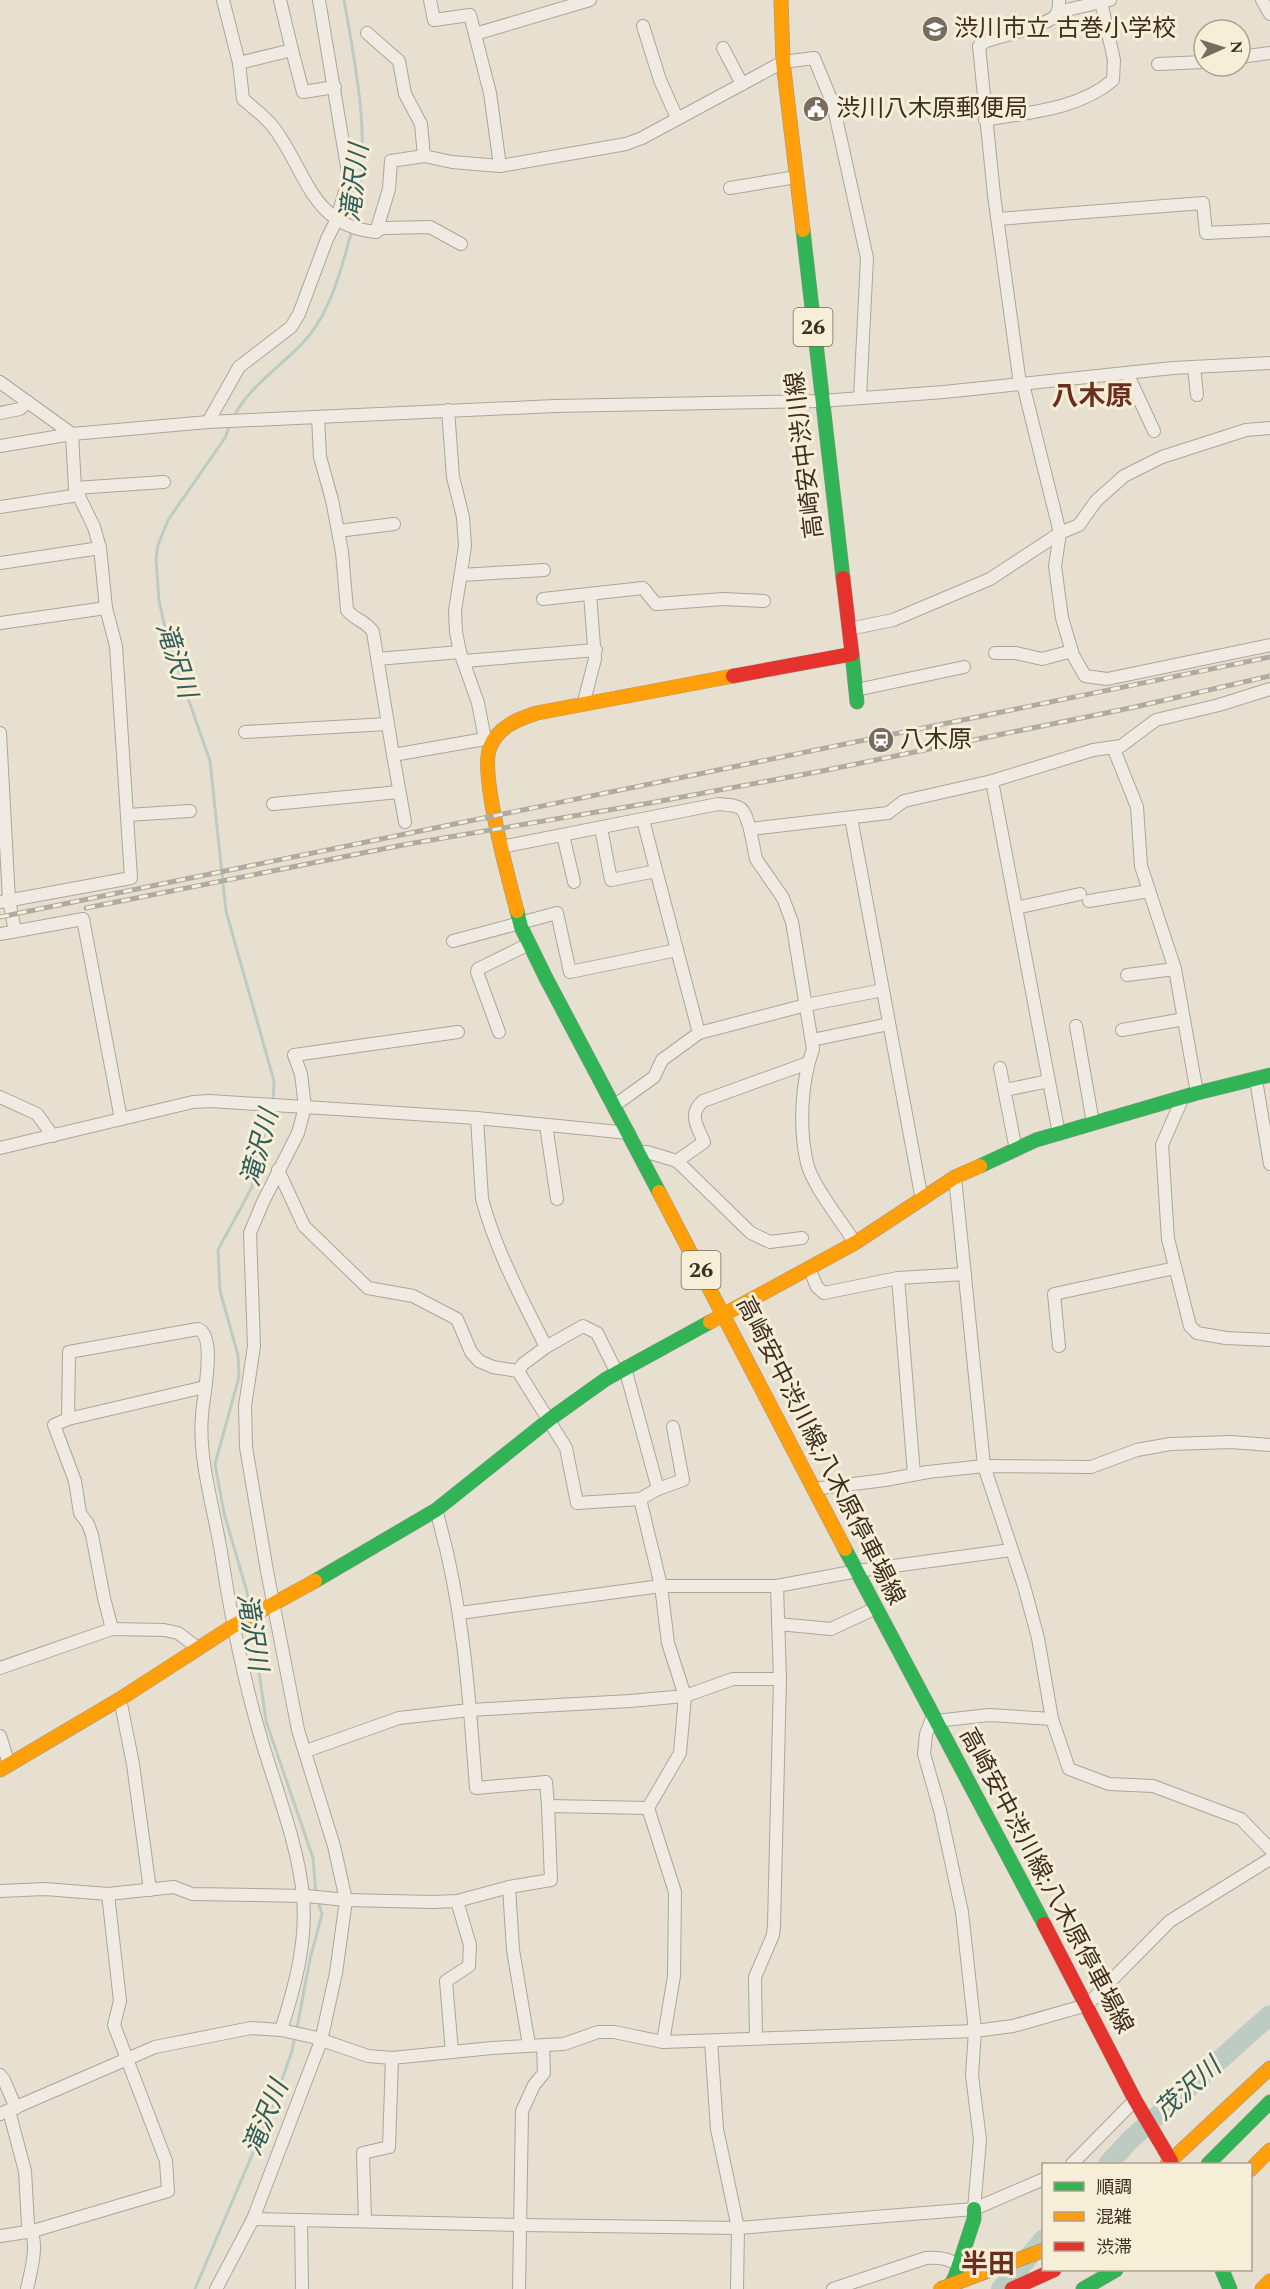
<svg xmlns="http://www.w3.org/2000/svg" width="1270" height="2289" viewBox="0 0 1270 2289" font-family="Spectral,'Noto Sans JP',serif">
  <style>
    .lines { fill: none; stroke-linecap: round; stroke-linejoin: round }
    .stream { stroke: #bcccc2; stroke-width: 3 }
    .river { stroke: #bcccc2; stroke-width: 20 }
    .street-casing { stroke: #ada599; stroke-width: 14 }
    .fast-casing { stroke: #9c958a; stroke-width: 15 }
    .slow-casing { stroke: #9c958a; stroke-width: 15 }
    .jam-casing { stroke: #9c958a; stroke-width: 15 }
    .street { stroke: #efebe3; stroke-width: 12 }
    .fast { stroke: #30b455; stroke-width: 14 }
    .slow { stroke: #ff9f0a; stroke-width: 14 }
    .jam { stroke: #e5322d; stroke-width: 14 }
    .rail-casing { stroke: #afaaa2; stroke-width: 5 }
    .rail { stroke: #f7eed8; stroke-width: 3; stroke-dasharray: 9; stroke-linecap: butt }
    .slow-bridge-casing { stroke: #928b80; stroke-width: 15; stroke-linecap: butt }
    .slow-bridge { stroke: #ff9f0a; stroke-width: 14 }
    .labels { text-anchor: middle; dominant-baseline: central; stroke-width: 6; stroke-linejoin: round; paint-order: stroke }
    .shield { fill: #f7eed8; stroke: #756857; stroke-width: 1.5 }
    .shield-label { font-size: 22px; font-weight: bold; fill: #3d2e20 }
    .poi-label { font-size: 24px; fill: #3d2e20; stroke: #f7eed8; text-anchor: start }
    .street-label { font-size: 24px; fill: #3d2e20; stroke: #f7eed8 }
    .water-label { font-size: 26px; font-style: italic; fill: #2f5d5a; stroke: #f7eed8 }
    .quarter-label { font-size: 27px; font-weight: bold; fill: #6b2e1e; stroke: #f7eed8 }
  </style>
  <rect width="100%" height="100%" fill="#e7e0d1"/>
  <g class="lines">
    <g class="stream">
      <path d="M344,0C357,73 373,150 353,224"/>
      <path d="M233,418C249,385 284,365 308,337C332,308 342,266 352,230"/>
      <polyline points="230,424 225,438 168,520 158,545 156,559 159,601 168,641 210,761 226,911 274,1081 273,1101"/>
      <polyline points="250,1610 247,1592 224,1513 215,1464 239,1377 238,1355 220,1291 218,1250 252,1187 254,1161 272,1116 273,1108"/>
      <polyline points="252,1622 266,1721 313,1858 316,1894"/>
      <polyline points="297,2028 310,1959 322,1914 318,1901"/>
      <polyline points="195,2289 272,2108 292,2051 295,2035"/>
    </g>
    <g class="river">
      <polyline points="1108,2164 1130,2140 1270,2015"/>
      <polyline points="1001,2289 1044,2239"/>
    </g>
    <g class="street-casing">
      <g id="street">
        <polyline points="223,0 239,63 292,50 280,0"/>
        <polyline points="430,0 434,20 470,15 490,93 500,166"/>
        <polyline points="1262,0 1270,14"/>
        <polyline points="1058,12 1110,0"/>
        <polyline points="643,26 660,80 677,118"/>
        <polyline points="367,33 399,61 405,94 421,124 424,156"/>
        <polyline points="475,34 590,0"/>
        <polyline points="723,48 742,84"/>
        <polyline points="292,50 303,92 335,87"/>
        <polyline points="1240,57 1270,53"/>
        <path d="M239,63L243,99C253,108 266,117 274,128C307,172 311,226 376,232L389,189L391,161L424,156L452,162L500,166L626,144L642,138L783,62L814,58L833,104L867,258L860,398"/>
        <polyline points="1158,64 1204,62"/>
        <path d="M985,120C1028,112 1078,110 1113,80L1114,60L1101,2"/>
        <polyline points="730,188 796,177"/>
        <polyline points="998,219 1203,203 1206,233 1270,230"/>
        <polyline points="377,230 384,228 430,227 461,244"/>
        <polyline points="1194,367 1197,395"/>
        <polyline points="1127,373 1154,431"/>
        <polyline points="0,382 72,434 75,488 94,527 100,548 106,608 116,646 131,878 0,902"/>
        <path d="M1020,384L994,195L979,46L986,41C1002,36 1042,27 1054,17C1059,12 1059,7 1059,0"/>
        <polyline points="1023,384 1060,533 1055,566 1062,618 1073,655 1085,676 1107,679 1270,645"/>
        <polyline points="448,410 453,477 463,517 465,546 455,611 456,632 460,652 478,703 485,739 490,742"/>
        <polyline points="0,413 20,409 28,402"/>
        <path d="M318,417L320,457L332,500L342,552L347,610C354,620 367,621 373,632L393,755L485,739"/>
        <polyline points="208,422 239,367 291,327 299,314 327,239 336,221 349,179 319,0"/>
        <polyline points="0,446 72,434 208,422 555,406 821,401 944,392 1173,368 1270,363"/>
        <polyline points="75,488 164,482"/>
        <polyline points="0,507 79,495"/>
        <polyline points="338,531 394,524"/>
        <polyline points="0,563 100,548"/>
        <polyline points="461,575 544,570"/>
        <polyline points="543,599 643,588 656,604 723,599 764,601"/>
        <polyline points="0,623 106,608"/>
        <polyline points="849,629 893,620 990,579 1060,533 1079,525 1096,501 1124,476 1162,457 1246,430 1270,428"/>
        <polyline points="995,653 1016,653 1042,659 1072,651"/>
        <polyline points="377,659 460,652"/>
        <polyline points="464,661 596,650"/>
        <polyline points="856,690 964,667"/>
        <polyline points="583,705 595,659 590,594"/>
        <polyline points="245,732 388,724"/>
        <polyline points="0,733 9,900 15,931"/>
        <polyline points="1113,747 1137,807 1141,866 1175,969 1197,1093"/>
        <polyline points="393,755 405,822"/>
        <polyline points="992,781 1059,1134"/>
        <polyline points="273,804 399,792"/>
        <polyline points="127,815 190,811"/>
        <polyline points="851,818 922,1200"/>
        <polyline points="601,828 611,880 656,871"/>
        <path d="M750,829L756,859L783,898L792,922L813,1049C801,1082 799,1129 807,1163C812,1185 842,1222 855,1243"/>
        <polyline points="563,835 574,882"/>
        <path d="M501,847L718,804C742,806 743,805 750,829L888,813L904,801L992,781L1093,750L1121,746L1156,720L1219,705L1270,689"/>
        <polyline points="1089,901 1149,891"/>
        <polyline points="1016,908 1080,894"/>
        <polyline points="0,934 83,919 121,1119"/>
        <polyline points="453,941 557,913 570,972 677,950 643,820"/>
        <polyline points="677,950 699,1033"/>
        <polyline points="1127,975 1175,969"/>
        <polyline points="1076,1026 1093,1123"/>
        <polyline points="1122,1030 1184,1019"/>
        <polyline points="499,1032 477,972 478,969 529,944"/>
        <polyline points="812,1040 889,1024"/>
        <polyline points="1000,1068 1016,1150"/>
        <polyline points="1256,1080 1270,1164"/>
        <polyline points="1005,1090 1049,1081"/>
        <polyline points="0,1097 37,1114 53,1136"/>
        <polyline points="1183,1097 1162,1145 1168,1239 1190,1326 1197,1333 1226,1338 1270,1340"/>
        <polyline points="615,1105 654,1077 662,1060 699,1033 806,1005 883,990"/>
        <path d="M477,1118L482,1199C496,1251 522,1299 546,1347L523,1364L518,1371"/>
        <polyline points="546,1125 557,1199"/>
        <polyline points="0,1148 193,1102 210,1101 477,1118 629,1133"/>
        <path d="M638,1152H647L677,1161L704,1142C697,1126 688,1114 703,1101L808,1063"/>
        <polyline points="677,1161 751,1233 770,1242 802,1238"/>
        <polyline points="278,1170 304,1226 368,1288 413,1296 457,1319 471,1352 479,1361 493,1367 518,1371 566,1448 577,1503 640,1499 658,1489 683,1480 673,1427"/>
        <polyline points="955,1177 984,1466 1024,1586 1038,1638 1052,1719 1069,1769 1109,1784 1153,1786 1241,1819 1270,1849"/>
        <polyline points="809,1268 817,1287 824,1293 898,1278 965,1274"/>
        <polyline points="898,1278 914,1474"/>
        <polyline points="1059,1346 1054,1294 1175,1268"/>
        <polyline points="546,1347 583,1326 597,1333 617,1373"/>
        <polyline points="625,1368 658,1489"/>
        <path d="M68,1419L69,1352L198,1329C217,1336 203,1397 202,1415C198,1462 215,1511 222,1558C231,1617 243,1677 260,1735C274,1784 299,1846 303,1897C307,1942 295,1987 281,2030"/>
        <polyline points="813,1489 885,1480 928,1472 984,1466 1091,1467 1137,1450 1170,1444 1231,1442 1270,1445"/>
        <path d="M436,1510C463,1603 469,1692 476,1788L546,1782L548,1806"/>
        <polyline points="460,1613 661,1586 777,1586"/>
        <polyline points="778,1624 831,1629 876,1608"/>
        <polyline points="112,1629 104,1598 92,1535 88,1524 80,1513 75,1481 54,1425 68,1419 205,1387"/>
        <polyline points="0,1668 112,1629 164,1630 178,1633 198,1648"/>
        <polyline points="120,1699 133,1764 150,1890"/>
        <polyline points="0,1736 9,1764"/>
        <polyline points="306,1751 399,1718 470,1710 630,1701 685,1696 733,1679 780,1679"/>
        <polyline points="648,1808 675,1892 674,1976 663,2042"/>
        <polyline points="509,1887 513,1950 529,2045"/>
        <polyline points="0,1891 45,1889 108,1894 174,1887 192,1894 307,1896 346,1900 433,1902 457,1901 509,1887 551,1880 548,1806 648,1808 680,1753 685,1696 668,1643 661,1586 640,1499"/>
        <polyline points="756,2038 755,1977 773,1935 774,1925 780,1679 777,1586 857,1571 1011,1550"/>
        <polyline points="711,2041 717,2129 738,2228 737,2289"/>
        <polyline points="452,2052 446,1981 469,1966 470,1945 457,1901"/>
        <polyline points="0,2075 4,2080 16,2108"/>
        <path d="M9,2111L25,2171L28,2225C40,2241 31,2270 27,2289"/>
        <polyline points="0,2114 155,2047 251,2028 281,2030 313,2037 368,2056 392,2058 492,2048 564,2044 598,2032 614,2032 663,2042 975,2031 1013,2026 1087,2005 1170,1921 1270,1859"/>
        <polyline points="1072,2164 1135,2100"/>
        <polyline points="974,2209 980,2140 972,2075 975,2031 962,1912 940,1810 924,1754 926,1734 931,1721 936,1721 989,1715 1052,1719"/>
        <polyline points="253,2219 521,2225 738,2228 974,2209 1044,2179"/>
        <polyline points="301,2220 302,2289"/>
        <polyline points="365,2221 363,2153 389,2147 392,2058"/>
        <polyline points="0,2236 33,2231 168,2191 166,2161 114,2025 120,2001 108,1894"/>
        <polyline points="216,2289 253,2219 321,2041 336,1973 346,1900 334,1846 298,1730 267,1571 246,1447 245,1406 254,1346 250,1233 263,1202 298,1133 305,1107 301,1074 294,1055 458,1032"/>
        <polyline points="519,2289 522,2111 534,2085 544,2073 543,2046"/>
        <path d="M833,2289L926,2258C941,2257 953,2259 964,2270"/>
      </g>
    </g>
    <g class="fast-casing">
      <g id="fast">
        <polyline points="803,230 843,578"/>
        <polyline points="852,654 857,702"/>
        <polyline points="517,911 521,927 546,978 659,1192"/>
        <polyline points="980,1166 1036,1140 1197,1093 1270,1075"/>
        <polyline points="845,1549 1044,1924"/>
        <polyline points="315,1581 436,1510 550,1419 606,1379 710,1322"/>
        <polyline points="1208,2164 1270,2102"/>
        <polyline points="1222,2270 1230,2289"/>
        <polyline points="948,2289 955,2277 974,2219 974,2209"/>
        <polyline points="1083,2289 1116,2270"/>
      </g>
    </g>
    <g class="slow-casing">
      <g id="slow">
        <polyline points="781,0 783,62 803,230"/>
        <path d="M517,911C509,880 479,773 490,747C498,727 518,719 537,713L733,676"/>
        <polyline points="659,1192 845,1549"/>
        <polyline points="710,1322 855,1243 955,1177 980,1166"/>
        <polyline points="0,1770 120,1699 233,1626 315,1581"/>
        <polyline points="1167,2164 1270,2068"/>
        <polyline points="1250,2170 1270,2150"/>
        <polyline points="1262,2289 1270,2281"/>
      </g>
    </g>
    <g class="jam-casing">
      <g id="jam">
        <polyline points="733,676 852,654 843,578"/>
        <polyline points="1044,1924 1135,2100 1171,2161"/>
        <polyline points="1012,2289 1054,2270"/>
      </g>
    </g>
    <use href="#street" class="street"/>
    <use href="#fast" class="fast"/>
    <use href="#slow" class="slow"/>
    <use href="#jam" class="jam"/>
    <g class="rail-casing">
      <g id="rail">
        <polyline points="86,908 408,844 650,803 822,771 1135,707 1270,676"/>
        <polyline points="0,917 1270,657"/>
      </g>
    </g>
    <use href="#rail" class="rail"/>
    <g class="slow-bridge-casing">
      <polyline id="slow-bridge" points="940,2289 1044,2250"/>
    </g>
    <use href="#slow-bridge" class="slow-bridge"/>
  </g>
  <defs>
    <g id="school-disc" transform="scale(1.35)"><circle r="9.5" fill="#786c5e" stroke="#f7eed8"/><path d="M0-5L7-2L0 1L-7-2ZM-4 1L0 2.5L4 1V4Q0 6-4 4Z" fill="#fff"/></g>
    <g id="civic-disc" transform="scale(1.35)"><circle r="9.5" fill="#786c5e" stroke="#f7eed8"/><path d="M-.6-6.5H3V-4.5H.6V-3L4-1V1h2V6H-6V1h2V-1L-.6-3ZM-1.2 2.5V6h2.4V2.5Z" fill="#fff"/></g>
    <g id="station-disc" transform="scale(1.35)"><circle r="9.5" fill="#786c5e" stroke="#f7eed8"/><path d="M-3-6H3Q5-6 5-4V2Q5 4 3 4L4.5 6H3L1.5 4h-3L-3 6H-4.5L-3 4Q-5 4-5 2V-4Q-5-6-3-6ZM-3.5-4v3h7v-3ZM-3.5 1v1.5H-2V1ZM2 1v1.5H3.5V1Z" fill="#fff"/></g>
  </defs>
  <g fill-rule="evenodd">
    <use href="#school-disc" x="935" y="29"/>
    <use href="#civic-disc" x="816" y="109"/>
    <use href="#station-disc" x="881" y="740"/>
  </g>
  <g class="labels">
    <g class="shield">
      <rect x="793.5" y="308" width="39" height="38" rx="4.5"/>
      <rect x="681.5" y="1251" width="39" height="38" rx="4.5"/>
    </g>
    <g class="shield-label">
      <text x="813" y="327">26</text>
      <text x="701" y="1270">26</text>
    </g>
    <g class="poi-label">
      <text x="954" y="29">渋川市立 古巻小学校</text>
      <text x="836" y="109">渋川八木原郵便局</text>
      <text x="900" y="740">八木原</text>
    </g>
    <g class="street-label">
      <text transform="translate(805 455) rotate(-97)">高崎安中渋川線</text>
      <text transform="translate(820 1451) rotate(63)">高崎安中渋川線;八木原停車場線</text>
      <text transform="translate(1046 1881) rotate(62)">高崎安中渋川線;八木原停車場線</text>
    </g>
    <g class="water-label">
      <text transform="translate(355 183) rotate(-83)">滝沢川</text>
      <text transform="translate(176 660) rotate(72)">滝沢川</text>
      <text transform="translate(260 1148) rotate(-75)">滝沢川</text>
      <text transform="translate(252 1632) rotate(81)">滝沢川</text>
      <text transform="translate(1188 2089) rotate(-42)">茂沢川</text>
      <text transform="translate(266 2118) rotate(-68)">滝沢川</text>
    </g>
    <g class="quarter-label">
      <text x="1092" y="397">八木原</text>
      <text x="988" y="2265">半田</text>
    </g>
  </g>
  <rect x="1042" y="2163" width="210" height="108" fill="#f7eed8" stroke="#ada18e" stroke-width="1.5"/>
  <rect x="1054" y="2182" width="30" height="9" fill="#30b455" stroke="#ada18e" stroke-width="1.5"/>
  <text x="1096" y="2193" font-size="18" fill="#3d2e20">順調</text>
  <rect x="1054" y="2212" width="30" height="9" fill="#ff9f0a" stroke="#ada18e" stroke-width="1.5"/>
  <text x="1096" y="2223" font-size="18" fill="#3d2e20">混雑</text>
  <rect x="1054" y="2242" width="30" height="9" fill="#e5322d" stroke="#ada18e" stroke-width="1.5"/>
  <text x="1096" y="2253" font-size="18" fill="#3d2e20">渋滞</text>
  <g transform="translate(1222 48) rotate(87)"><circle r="28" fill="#f7eed8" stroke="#ada18e" stroke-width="1.5"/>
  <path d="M0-4.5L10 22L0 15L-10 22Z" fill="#786c5e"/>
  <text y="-9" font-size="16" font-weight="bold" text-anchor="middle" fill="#3d2e20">N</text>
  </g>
</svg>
